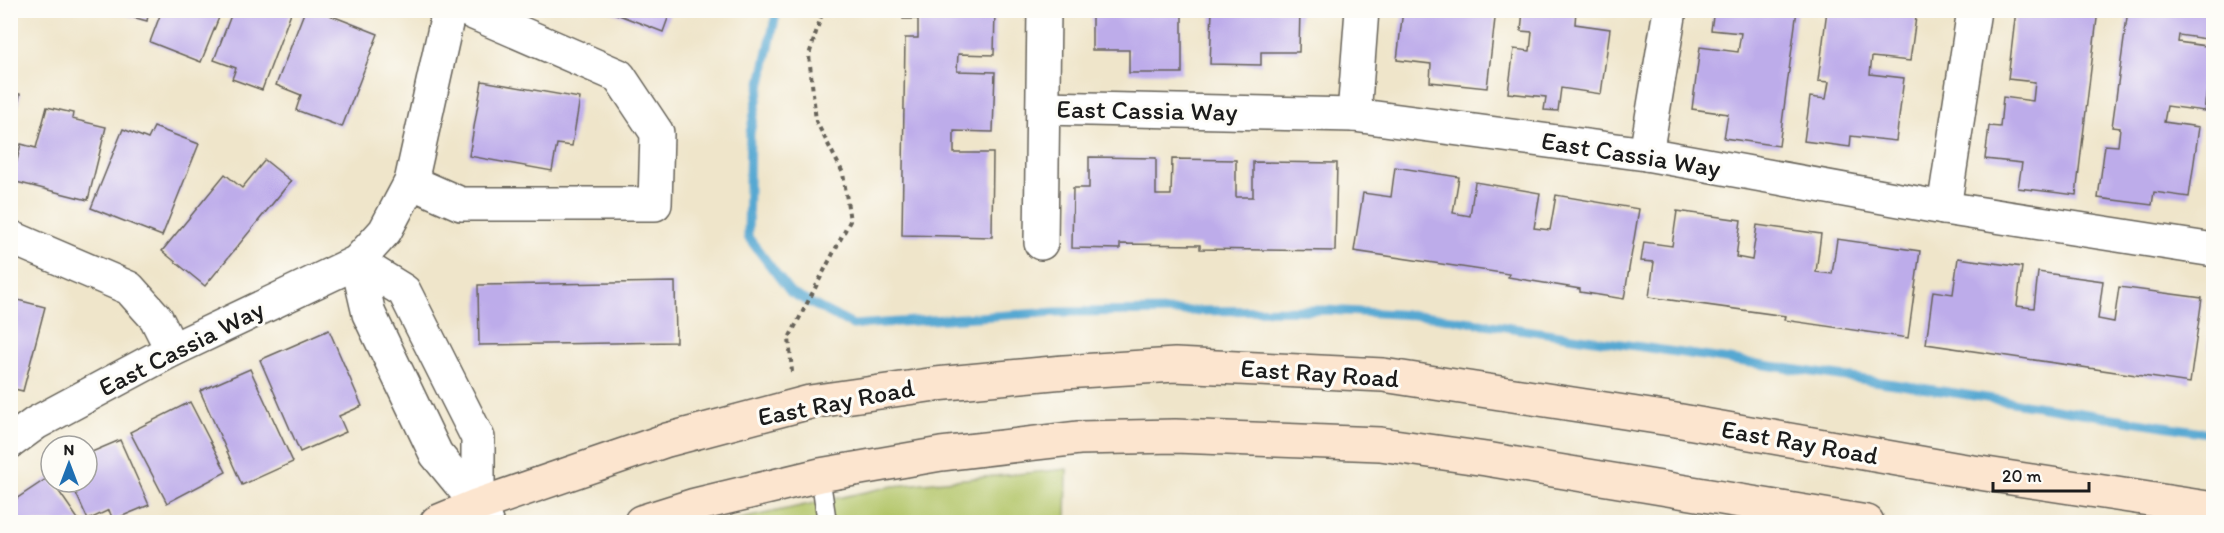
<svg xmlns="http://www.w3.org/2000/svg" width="2224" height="533" viewBox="0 0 2224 533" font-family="Itim,sans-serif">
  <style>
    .green { fill: #b2c568; stroke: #677042; stroke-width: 1.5 }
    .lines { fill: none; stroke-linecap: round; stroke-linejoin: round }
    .stream { stroke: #57a8d2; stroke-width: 9 }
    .building { fill: #bdacea }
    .service-casing { stroke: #666259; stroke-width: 21 }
    .minor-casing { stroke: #666259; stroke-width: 36 }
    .secondary-casing { stroke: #666259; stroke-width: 36 }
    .path { stroke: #666259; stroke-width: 4; stroke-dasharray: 4.5 4.5; stroke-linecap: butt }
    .service { stroke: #fff; stroke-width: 18 }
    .minor { stroke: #fff; stroke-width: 33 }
    .secondary { stroke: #fce5cf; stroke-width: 33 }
    .labels { text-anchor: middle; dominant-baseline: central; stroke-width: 6; stroke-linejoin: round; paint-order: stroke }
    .street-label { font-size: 26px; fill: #1c1c1c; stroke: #fdfcf7 }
  </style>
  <rect width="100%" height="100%" fill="#fdfcf7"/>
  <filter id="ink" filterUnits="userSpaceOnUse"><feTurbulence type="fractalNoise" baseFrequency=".0167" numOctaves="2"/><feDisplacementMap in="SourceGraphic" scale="12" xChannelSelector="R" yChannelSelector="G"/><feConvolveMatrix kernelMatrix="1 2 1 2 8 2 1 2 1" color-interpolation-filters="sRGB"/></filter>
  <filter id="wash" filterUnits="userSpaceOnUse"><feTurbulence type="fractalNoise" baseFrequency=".008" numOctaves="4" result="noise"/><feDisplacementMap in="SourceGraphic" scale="24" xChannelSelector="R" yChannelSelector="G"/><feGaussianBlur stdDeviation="1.35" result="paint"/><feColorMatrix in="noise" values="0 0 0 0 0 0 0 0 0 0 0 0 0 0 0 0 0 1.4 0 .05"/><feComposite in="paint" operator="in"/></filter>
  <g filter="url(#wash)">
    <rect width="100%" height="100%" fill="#efe5ca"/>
    <polygon class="green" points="1067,469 1066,522 727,522 893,486"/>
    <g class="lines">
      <polyline class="stream" points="777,10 750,133 748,237 791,293 853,325 1056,312 1326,310 1430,316 1955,393 2214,434"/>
    </g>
    <g id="blocks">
      <g class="building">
        <polygon points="107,10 149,10 147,21"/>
        <polygon points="162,10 222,10 201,62 150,42"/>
        <polygon points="233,10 292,10 262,90 232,79 236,68 214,60"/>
        <polygon points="305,10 317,10 378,34 342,127 296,110 301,95 276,85"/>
        <polygon points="606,10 671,10 663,32"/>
        <polygon points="903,10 995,10 994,55 958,54 957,71 995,72 993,132 954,131 954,153 993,153 992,237 902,235 905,38 918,38 918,19 903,19"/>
        <polygon points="1101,10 1182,10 1182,73 1129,73 1129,50 1092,50 1092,14 1101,14"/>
        <polygon points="1212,10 1300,10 1299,52 1261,52 1261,65 1210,64"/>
        <polygon points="1403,10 1496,10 1487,88 1430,82 1431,64 1397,60"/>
        <polygon points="1523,10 1576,10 1575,24 1610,29 1601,94 1561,88 1558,111 1544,110 1546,97 1508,93 1514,49 1530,51 1532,32 1521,31"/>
        <polygon points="1714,10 1797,10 1779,146 1724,138 1728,114 1692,109 1700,47 1738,52 1741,33 1711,30"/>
        <polygon points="1827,10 1917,10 1910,61 1872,57 1870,74 1904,78 1896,141 1851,136 1850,147 1804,141 1810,97 1826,99 1829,82 1818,81"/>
        <polygon points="2016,10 2098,10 2076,195 2018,188 2022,163 1985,159 1989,126 2000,127 2003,97 2033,101 2035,82 2008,79"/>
        <polygon points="2128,10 2214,10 2213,40 2179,35 2178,42 2213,47 2204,111 2167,106 2164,122 2199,127 2189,197 2154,192 2152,205 2098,198 2105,145 2118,146 2120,128 2112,127"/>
        <polygon points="482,81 580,98 572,146 557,144 552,171 469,156"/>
        <polygon points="10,92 20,94 12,138 10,138"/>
        <polygon points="47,107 73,113 72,119 106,127 88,200 12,181 21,144 36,148"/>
        <polygon points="154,127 199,144 162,236 91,208 123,129 148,139"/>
        <polygon points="1089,157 1156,158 1156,195 1171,195 1172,159 1236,160 1236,197 1253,197 1253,162 1337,163 1335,251 1200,249 1200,245 1120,244 1120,249 1072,248 1073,188 1089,188"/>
        <polygon points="265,160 291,181 205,286 162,251 225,174 242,188"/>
        <polygon points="1395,167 1459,177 1453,213 1470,216 1475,182 1540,193 1534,228 1550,230 1556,195 1639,209 1624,299 1580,292 1580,289 1508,277 1509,274 1354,251 1363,193 1391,197"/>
        <polygon points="1677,211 1741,220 1736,257 1752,260 1757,225 1821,234 1816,272 1832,274 1837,239 1920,251 1908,338 1784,320 1785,316 1649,297 1654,262 1641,261 1644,242 1672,246"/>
        <polygon points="1958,258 2022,267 2017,306 2034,308 2038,272 2103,281 2098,319 2114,322 2119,287 2202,298 2190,383 1926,344 1933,291 1953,294"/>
        <polygon points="675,282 676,342 479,345 478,285"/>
        <polygon points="10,298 45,307 23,391 10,388"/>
        <polygon points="329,330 362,406 339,416 346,432 300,452 260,360"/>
        <polygon points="2214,338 2214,378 2212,378 2208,339"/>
        <polygon points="250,369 293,462 242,485 200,391"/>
        <polygon points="190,402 226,472 167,503 130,432"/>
        <polygon points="120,440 149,505 113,520 109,510 88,520 71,482 87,482 87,454"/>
        <polygon points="49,477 80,522 14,522 10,518 10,503"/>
      </g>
    </g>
  </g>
  <g filter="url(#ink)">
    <use href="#blocks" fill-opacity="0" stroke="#666259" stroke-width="1.5"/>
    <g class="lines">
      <g class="service-casing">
        <polyline id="service" points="820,475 827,522"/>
      </g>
      <g class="minor-casing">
        <g id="minor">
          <polyline points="1043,108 1354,115 1646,154 1944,208 2214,250"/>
          <polyline points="1354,115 1362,10"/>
          <polyline points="1646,154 1670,10"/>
          <polyline points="411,182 461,204 655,204 657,133 619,76 467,10"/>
          <polyline points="1944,208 1974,10"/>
          <polyline points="10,237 129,288 156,318 172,350"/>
          <polyline points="1041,243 1044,10"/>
          <polyline points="357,262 369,314 436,454 478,505 486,522"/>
          <polyline points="357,262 404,291 478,438 478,505"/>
          <polyline points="10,442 36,423 172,350 357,262 385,231 411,182 449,10"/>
        </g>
      </g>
      <g class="secondary-casing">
        <g id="secondary">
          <polyline points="437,522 478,505 667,440 810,402 936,384 1064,372 1175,365 1383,375 1670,419 1960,470 2214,509"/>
          <polyline points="641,522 695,505 820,475 941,454 1079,438 1175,436 1380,444 1486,459 1867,522"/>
        </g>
      </g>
      <polyline class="path" points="792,372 789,338 850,221 843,173 816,121 809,55 823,10"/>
      <use href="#service" class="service"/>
      <use href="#minor" class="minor"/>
      <use href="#secondary" class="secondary"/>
    </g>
  </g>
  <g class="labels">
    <g class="street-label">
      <text transform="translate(1147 110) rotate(1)">East Cassia Way</text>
      <text transform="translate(1631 154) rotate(9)">East Cassia Way</text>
      <text transform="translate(181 348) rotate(-27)">East Cassia Way</text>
      <text transform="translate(1320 373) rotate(4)">East Ray Road</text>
      <text transform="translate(836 402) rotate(-11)">East Ray Road</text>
      <text transform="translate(1800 442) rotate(10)">East Ray Road</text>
    </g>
  </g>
  <rect width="2224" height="533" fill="none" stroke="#fdfcf7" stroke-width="36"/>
  <g transform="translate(69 464)"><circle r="28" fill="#fdfcf7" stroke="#a3a29f" stroke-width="1.5"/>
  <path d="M0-4.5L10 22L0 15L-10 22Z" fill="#1f6fb2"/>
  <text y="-9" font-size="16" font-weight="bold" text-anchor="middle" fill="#1c1c1c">N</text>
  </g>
  <path d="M1993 482v9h96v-9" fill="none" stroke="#1c1c1c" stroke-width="3"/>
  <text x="2002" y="482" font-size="18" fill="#1c1c1c" stroke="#fdfcf7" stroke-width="4.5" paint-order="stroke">20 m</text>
</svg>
